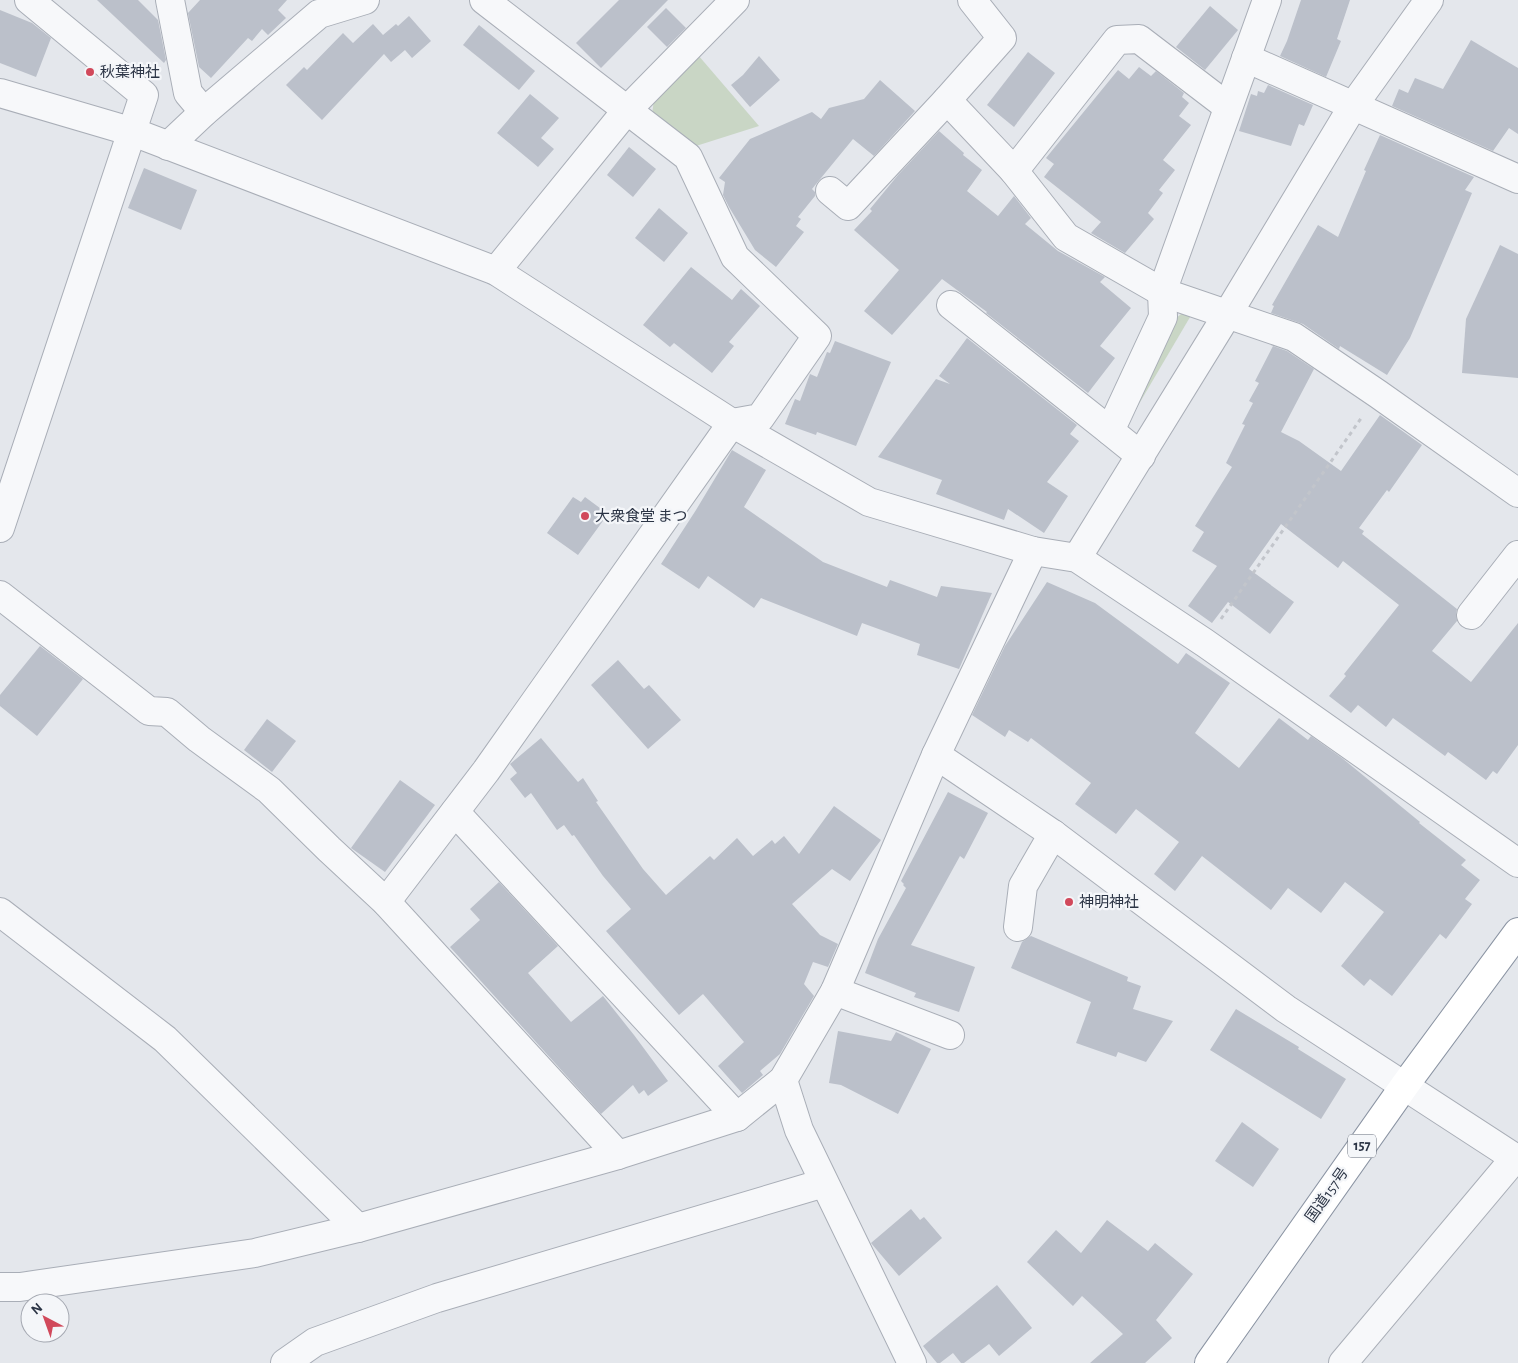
<svg xmlns="http://www.w3.org/2000/svg" width="1518" height="1363" viewBox="0 0 1518 1363" font-family="'Alegreya Sans','Noto Sans JP',sans-serif">
  <style>
    .green { fill: #c9d6c5 }
    .building { fill: #bbc0ca }
    .lines { fill: none; stroke-linecap: round; stroke-linejoin: round }
    .minor-casing { stroke: #a9aeb7; stroke-width: 30 }
    .highway-casing { stroke: #8b94a3; stroke-width: 30 }
    .path { stroke: #c2c5cb; stroke-width: 3; stroke-dasharray: 4 4; stroke-linecap: butt }
    .minor { stroke: #f7f8fa; stroke-width: 28 }
    .highway { stroke: #fff; stroke-width: 28 }
    .poi-dot { fill: #d1495b; stroke: #f4f6f9; stroke-width: 2 }
    .labels { text-anchor: middle; dominant-baseline: central; stroke-width: 4.5; stroke-linejoin: round; paint-order: stroke }
    .shield { fill: #f4f6f9; stroke: #676e7b; stroke-width: 1 }
    .shield-label { font-size: 14px; font-weight: bold; fill: #2b3445 }
    .poi-label { font-size: 15px; fill: #2b3445; stroke: #f4f6f9; text-anchor: start }
    .street-label { font-size: 15px; fill: #2b3445; stroke: #f4f6f9 }
  </style>
  <rect width="100%" height="100%" fill="#e4e7ec"/>
  <g class="green">
    <polygon points="698,55 759,126 696,146 652,115 654,99"/>
    <polygon points="1186,310 1193,312 1126,426 1169,324"/>
  </g>
  <g class="building">
    <polygon points="97,0 138,0 158,20 166,60 164,63"/>
    <polygon points="200,0 287,0 278,10 286,18 268,35 262,29 252,41 248,38 211,78 199,67 188,13"/>
    <polygon points="619,0 668,0 601,68 576,43"/>
    <polygon points="1301,0 1350,0 1337,39 1341,41 1326,77 1280,56 1287,41"/>
    <polygon points="1210,6 1238,30 1205,70 1176,47"/>
    <polygon points="666,8 686,28 667,47 647,27"/>
    <polygon points="0,10 32,23 51,38 36,77 0,63"/>
    <polygon points="409,16 431,41 412,58 405,50 391,62 384,54 322,120 286,85 304,67 307,70 343,33 353,43 373,24 383,35 396,24 398,26"/>
    <polygon points="479,25 535,71 519,90 463,45"/>
    <polygon points="1471,40 1518,68 1518,134 1509,128 1493,151 1392,106 1399,89 1408,93 1415,78 1443,89"/>
    <polygon points="1028,52 1055,73 1014,127 987,105"/>
    <polygon points="759,56 780,80 750,107 731,85 743,75"/>
    <polygon points="1139,67 1151,76 1156,71 1184,93 1182,97 1189,103 1179,116 1191,125 1163,160 1175,170 1159,190 1163,193 1148,213 1154,219 1125,253 1091,233 1101,222 1044,177 1054,164 1046,158 1118,70 1129,79"/>
    <polygon points="880,80 915,111 874,156 853,139 812,189 815,192 815,196 798,217 801,219 796,226 804,232 776,267 755,250 729,207 723,195 725,182 719,178 750,139 812,112 821,119 829,108 864,99"/>
    <polygon points="1268,85 1313,105 1304,126 1299,124 1291,146 1239,131 1251,94 1257,96 1258,91 1264,93"/>
    <polygon points="530,94 559,118 541,138 554,149 538,167 497,133"/>
    <polygon points="939,131 964,153 963,155 982,170 967,191 998,216 1014,196 1031,218 1025,224 1058,251 1105,277 1100,282 1131,308 1100,346 1115,358 1088,393 986,313 987,312 942,279 892,335 864,311 899,270 854,230 872,211 870,209 898,175"/>
    <polygon points="1380,135 1474,177 1465,190 1472,193 1410,338 1387,375 1340,346 1339,349 1303,324 1271,313 1274,306 1272,305 1318,225 1338,237 1366,171 1364,170"/>
    <polygon points="629,147 656,169 633,197 607,175"/>
    <polygon points="144,168 197,190 181,230 128,208"/>
    <polygon points="659,208 688,233 664,262 635,238"/>
    <polygon points="1500,245 1518,254 1518,378 1462,373 1466,319"/>
    <polygon points="691,267 732,300 741,289 760,306 729,342 734,346 712,373 674,343 670,347 643,325"/>
    <polygon points="967,338 1077,425 1070,434 1079,441 1047,482 1068,496 1044,533 1008,509 1004,520 936,494 942,480 878,457 936,379 950,384 939,376"/>
    <polygon points="835,341 891,362 856,446 817,432 816,435 785,424 795,399 800,401 810,374 817,377 827,352 830,353"/>
    <polygon points="1273,346 1287,351 1314,369 1281,432 1299,441 1341,471 1380,415 1422,445 1389,492 1387,490 1359,528 1364,531 1362,534 1457,609 1456,613 1457,621 1432,651 1471,682 1518,623 1518,745 1497,774 1493,771 1486,780 1448,752 1445,756 1393,718 1386,727 1358,705 1351,713 1329,696 1346,676 1344,674 1399,605 1343,561 1338,568 1281,524 1249,569 1294,602 1270,634 1228,602 1212,623 1188,606 1217,566 1192,551 1204,532 1195,526 1232,467 1226,463 1245,425 1242,424 1253,403 1249,401 1259,383 1255,381"/>
    <polygon points="732,450 766,470 744,507 823,562 887,587 890,580 937,597 941,586 992,593 959,669 917,655 920,644 862,623 857,636 761,598 754,608 708,576 699,589 661,564 696,510"/>
    <polygon points="573,497 581,502 585,497 608,514 578,555 547,533"/>
    <polygon points="1047,582 1095,603 1178,664 1186,653 1230,683 1195,733 1239,768 1279,718 1308,740 1311,736 1342,758 1420,822 1419,823 1466,860 1461,865 1480,880 1465,899 1472,904 1446,939 1440,934 1392,996 1370,979 1364,986 1341,966 1384,912 1345,882 1321,913 1288,888 1271,910 1202,856 1175,891 1154,874 1179,842 1136,809 1116,834 1075,804 1091,783 1031,738 1028,742 1009,730 1005,737 972,715 1005,646"/>
    <polygon points="40,646 83,679 37,736 0,706 0,695"/>
    <polygon points="618,660 644,689 649,685 681,720 648,749 591,685"/>
    <polygon points="267,719 296,741 272,772 244,750"/>
    <polygon points="541,738 578,782 583,778 598,801 596,802 643,869 666,895 710,856 714,860 737,838 753,856 772,840 775,844 784,836 799,854 834,806 881,840 850,881 832,869 792,904 820,935 838,944 828,967 813,962 804,984 814,996 780,1054 760,1071 763,1075 742,1093 718,1066 744,1042 703,994 679,1015 606,931 631,909 603,876 574,835 572,836 564,825 557,830 531,793 525,798 510,779 517,773 510,764"/>
    <polygon points="400,780 435,805 385,872 351,848"/>
    <polygon points="948,792 988,813 964,859 960,856 911,945 975,967 959,1012 914,997 916,993 865,973 878,939 906,888 903,885 904,884 901,881"/>
    <polygon points="499,882 558,946 528,973 571,1022 603,996 634,1035 668,1081 648,1096 644,1090 639,1094 633,1085 601,1114 450,947 480,920 470,909"/>
    <polygon points="1031,936 1128,977 1127,981 1141,986 1133,1009 1173,1021 1146,1062 1118,1052 1116,1057 1076,1043 1091,1002 1011,968 1022,942"/>
    <polygon points="1236,1009 1299,1047 1298,1049 1346,1079 1321,1119 1210,1050"/>
    <polygon points="838,1031 891,1041 896,1032 931,1049 898,1114 841,1085 829,1083"/>
    <polygon points="1242,1122 1279,1149 1253,1187 1215,1161"/>
    <polygon points="911,1209 920,1220 924,1217 942,1238 899,1276 871,1243"/>
    <polygon points="1107,1220 1148,1251 1155,1243 1193,1274 1156,1320 1172,1338 1145,1363 1090,1363 1123,1334 1082,1296 1073,1306 1027,1262 1056,1230 1081,1253"/>
    <polygon points="997,1285 1032,1328 999,1356 989,1344 964,1363 961,1363 953,1353 940,1363 937,1363 923,1346"/>
  </g>
  <g class="lines">
    <g class="minor-casing">
      <g id="minor">
        <polyline points="170,0 188,93 204,112"/>
        <polyline points="972,0 1002,38 947,100 1014,171 1066,237 1162,292 1294,337 1378,394 1518,493"/>
        <polyline points="1246,58 1518,179"/>
        <polyline points="0,93 133,132 496,271 732,423 869,502 1033,551 1077,558 1205,643 1518,863"/>
        <polyline points="168,146 204,112 319,14 365,0"/>
        <polyline points="1014,171 1117,40 1139,39 1228,107"/>
        <polyline points="830,191 848,206 947,100"/>
        <polyline points="496,271 627,110 735,0"/>
        <polyline points="951,305 1110,431"/>
        <polyline points="1141,456 1110,431 1163,317 1162,292 1267,0"/>
        <polyline points="0,528 144,95 29,0"/>
        <polyline points="1033,551 936,755 1053,834 1286,1009 1518,1160"/>
        <polyline points="1077,558 1227,315 1353,106 1429,0"/>
        <polyline points="0,595 149,711 167,712 199,739 269,790 329,849 386,902 618,1155"/>
        <polyline points="1471,615 1518,555"/>
        <polyline points="455,812 737,1117"/>
        <polyline points="386,902 486,771 732,423 760,418 817,336 735,257 688,157 484,0"/>
        <polyline points="0,912 165,1039 358,1228"/>
        <polyline points="1018,927 1023,886 1053,834"/>
        <polyline points="835,991 950,1035"/>
        <polyline points="783,1080 799,1130 912,1363"/>
        <polyline points="0,1287 20,1287 255,1253 358,1228 618,1155 737,1117 783,1080 835,991 936,755"/>
        <polyline points="285,1363 315,1342 437,1298 824,1183"/>
        <polyline points="1343,1363 1515,1158"/>
      </g>
    </g>
    <g class="highway-casing">
      <polyline id="highway" points="1209,1363 1405,1085 1518,932"/>
    </g>
    <polyline class="path" points="1221,619 1362,417"/>
    <use href="#minor" class="minor"/>
    <use href="#highway" class="highway"/>
  </g>
  <g class="poi-dot">
    <circle cx="90" cy="72" r="5"/>
    <circle cx="585" cy="516" r="5"/>
    <circle cx="1069" cy="902" r="5"/>
  </g>
  <g class="labels">
    <rect class="shield" x="1348" y="1134.5" width="28" height="23" rx="4"/>
    <g class="shield-label">
      <text x="1362" y="1146">157</text>
    </g>
    <g class="poi-label">
      <text x="100" y="72">秋葉神社</text>
      <text x="595" y="516">大衆食堂 まつ</text>
      <text x="1079" y="902">神明神社</text>
    </g>
    <g class="street-label">
      <text transform="translate(1327 1195) rotate(-55)">国道157号</text>
    </g>
  </g>
  <g transform="translate(45 1318) rotate(319)"><circle r="24" fill="#f4f6f9" stroke="#a4a8b1"/>
  <path d="M0-4L9 19L0 12L-9 19Z" fill="#d1495b"/>
  <text y="-8" font-size="14" font-weight="bold" text-anchor="middle" fill="#2b3445">N</text>
  </g>
</svg>
